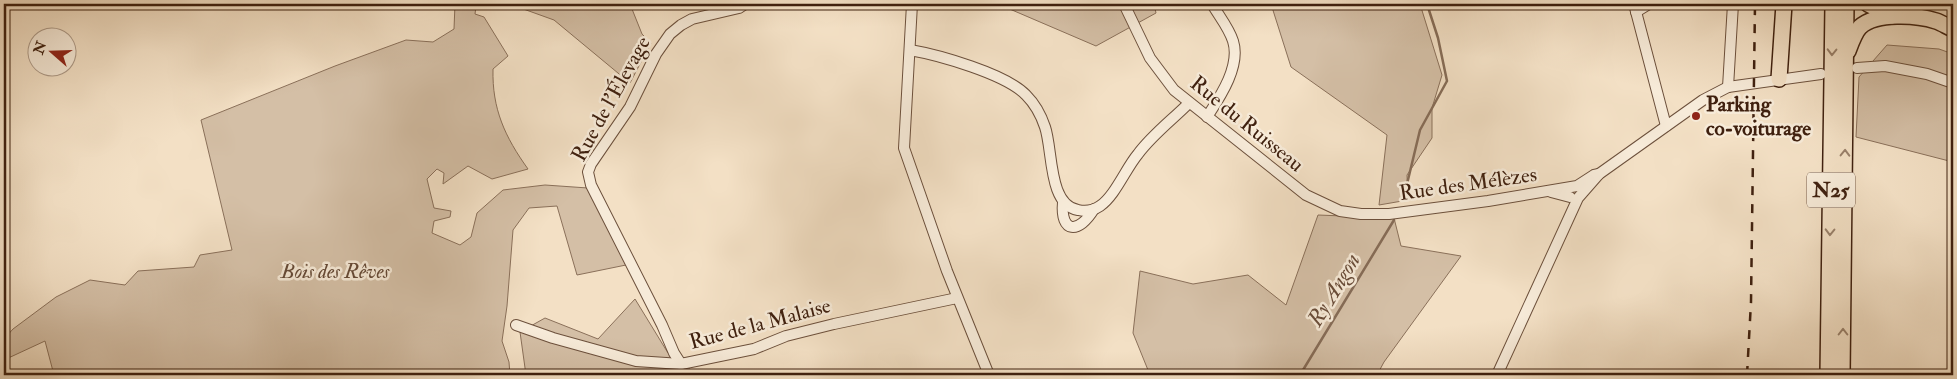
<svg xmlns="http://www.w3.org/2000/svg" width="1957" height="379" viewBox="0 0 1957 379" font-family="'IM FELL Double Pica',serif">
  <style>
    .green { fill: #d4bfa6; stroke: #8a705a }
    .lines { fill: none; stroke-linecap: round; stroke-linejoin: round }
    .stream { stroke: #866c57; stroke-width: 2.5 }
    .minor-casing { stroke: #6c503c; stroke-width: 12 }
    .highway-casing { stroke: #3f200f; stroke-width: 18 }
    .minor { stroke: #f7ebd9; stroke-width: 10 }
    .highway { stroke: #f3e0c5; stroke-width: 15 }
    .rail { stroke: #3f200f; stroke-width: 2.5; stroke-dasharray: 9 9; stroke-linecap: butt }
    .oneway { stroke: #99806a }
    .poi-dot { fill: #8f2418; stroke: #f7ebd9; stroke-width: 2 }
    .labels { text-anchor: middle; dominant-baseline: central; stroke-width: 5; stroke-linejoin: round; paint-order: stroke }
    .shield { fill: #f7ebd9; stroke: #765d4c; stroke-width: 1 }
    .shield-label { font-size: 20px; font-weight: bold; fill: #3f200f }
    .street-label { font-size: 21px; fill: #3f200f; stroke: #f7ebd9 }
    .poi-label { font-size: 21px; font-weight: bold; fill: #3f200f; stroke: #f7ebd9; text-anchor: start }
    .park-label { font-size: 21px; font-style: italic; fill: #644835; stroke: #f7ebd9 }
    .water-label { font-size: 22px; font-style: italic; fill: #694c39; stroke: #f7ebd9 }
  </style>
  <rect width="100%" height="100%" fill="#f3e0c5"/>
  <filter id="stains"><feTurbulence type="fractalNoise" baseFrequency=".004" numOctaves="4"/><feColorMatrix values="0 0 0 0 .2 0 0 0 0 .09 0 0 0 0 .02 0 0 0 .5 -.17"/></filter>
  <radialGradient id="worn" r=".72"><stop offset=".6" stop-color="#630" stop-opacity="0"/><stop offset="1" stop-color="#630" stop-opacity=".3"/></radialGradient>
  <g class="green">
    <path d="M455,4H630L642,34L651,43L630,83L554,20L515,6H476L475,14L484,17L508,56L493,69C492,109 505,137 528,169L492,179L468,166L443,184L444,173L437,169L427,179L434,208L451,211L450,217L434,221L432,233L460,245L471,237L477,213L503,190L545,185L588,188L626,265L577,275L557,206L529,208L513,230L507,306L502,341L509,362L510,375H54L45,341L4,360V339L13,329L56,297L90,280L125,285L138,271L194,267L200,255L232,250L201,120L335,66L406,40L433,42L454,29Z"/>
    <polygon points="998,4 1154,4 1156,13 1096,46"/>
    <polygon points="1271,4 1420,4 1442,75 1432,108 1432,138 1407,175 1408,200 1379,205 1387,135 1291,67"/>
    <polygon points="1887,45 1939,49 1953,54 1953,162 1856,137 1859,77"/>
    <polygon points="1318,215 1394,218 1401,246 1461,256 1384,362 1377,375 1150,375 1133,333 1140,271 1193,284 1248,275 1286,305"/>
    <polygon points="635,299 668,353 690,366 687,375 526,375 520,332 545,318 598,339"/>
  </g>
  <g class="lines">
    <g class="stream">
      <polyline points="1407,184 1420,130 1447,81 1438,38 1427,4"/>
      <polyline points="1300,375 1394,220"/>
    </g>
    <g class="minor-casing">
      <g id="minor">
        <polyline points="912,4 904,148 947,271 989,375"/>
        <polyline points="1124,4 1150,58 1174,90 1306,195 1340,211 1361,214 1389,214 1488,201 1577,186 1594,175 1599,174"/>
        <polyline points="1634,4 1666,126"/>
        <polyline points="1636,12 1649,4"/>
        <path d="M910,50C939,55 1006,74 1026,95C1035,104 1041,115 1045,127C1053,150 1048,205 1078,210C1086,212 1094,210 1100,206C1115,196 1126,168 1138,154C1152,135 1172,120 1189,103"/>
        <polyline points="1857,68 1885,66 1927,74 1953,83"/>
        <polyline points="1728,87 1733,4"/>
        <path d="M1207,117C1220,97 1241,66 1233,41C1229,28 1219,16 1212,4"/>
        <polyline points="1551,192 1570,197"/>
        <path d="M1063,202C1060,234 1079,234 1094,209"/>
        <polyline points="516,325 553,338 636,361 681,364 754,349 786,336 834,324 957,298"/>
        <polyline points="681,364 674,353 662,325 591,185 588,172 591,164 630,107 656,54 670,34 681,25 692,19 739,8 745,4"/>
        <polyline points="1497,375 1578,198 1599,174 1703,100 1728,87 1821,74"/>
      </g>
    </g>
    <g class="highway-casing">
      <g id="highway">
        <polyline points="1868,4 1892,16"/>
        <path d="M1848,51C1851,43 1855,32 1860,27C1876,12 1917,15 1936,21C1942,23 1948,27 1953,29"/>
        <polyline points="1779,79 1784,4"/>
        <polyline points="1828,375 1833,4"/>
        <polyline points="1842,375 1846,4"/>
      </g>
    </g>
    <use href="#minor" class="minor"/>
    <use href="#highway" class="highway"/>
    <polyline class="rail" points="1747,375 1751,302 1755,4"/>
  </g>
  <defs><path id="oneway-chevron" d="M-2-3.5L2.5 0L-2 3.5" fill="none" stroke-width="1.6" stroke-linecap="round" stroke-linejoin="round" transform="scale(1.25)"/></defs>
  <g class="oneway">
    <use href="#oneway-chevron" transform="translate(1832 52) rotate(91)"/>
    <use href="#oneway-chevron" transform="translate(1845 153) rotate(-89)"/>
    <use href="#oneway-chevron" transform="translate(1830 232) rotate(91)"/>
    <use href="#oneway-chevron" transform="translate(1843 332) rotate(-90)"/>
  </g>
  <circle class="poi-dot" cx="1696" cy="116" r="5"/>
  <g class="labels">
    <rect class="shield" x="1807" y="172.5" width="48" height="35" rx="4"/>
    <g class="shield-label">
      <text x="1831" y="190">N25</text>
    </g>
    <g class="street-label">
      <text transform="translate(611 99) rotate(-61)">Rue de l'Élevage</text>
      <text transform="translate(1247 124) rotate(39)">Rue du Ruisseau</text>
      <text transform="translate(1468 184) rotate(-8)">Rue des Mélèzes</text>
      <text transform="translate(760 324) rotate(-15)">Rue de la Malaise</text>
    </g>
    <g class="poi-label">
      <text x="1706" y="104">Parking<tspan x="1706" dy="24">co-voiturage</tspan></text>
    </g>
    <g class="park-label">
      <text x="335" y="271">Bois des Rêves</text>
    </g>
    <g class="water-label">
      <text transform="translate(1334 290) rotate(-59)">Ry Angon</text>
    </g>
  </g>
  <rect width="1957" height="379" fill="none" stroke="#f3e0c5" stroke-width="20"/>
  <rect x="5" y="5" width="1947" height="369" fill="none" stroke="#3f200f" stroke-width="2.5"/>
  <rect x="10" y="10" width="1937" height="359" fill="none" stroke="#3f200f"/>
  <g transform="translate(52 52) rotate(290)"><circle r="24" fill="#f7ebd9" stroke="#ad9a88"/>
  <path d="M0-4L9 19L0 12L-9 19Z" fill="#8f2418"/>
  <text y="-8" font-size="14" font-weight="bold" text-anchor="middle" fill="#3f200f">N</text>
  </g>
  <rect width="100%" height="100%" filter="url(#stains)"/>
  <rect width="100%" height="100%" fill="url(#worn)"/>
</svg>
